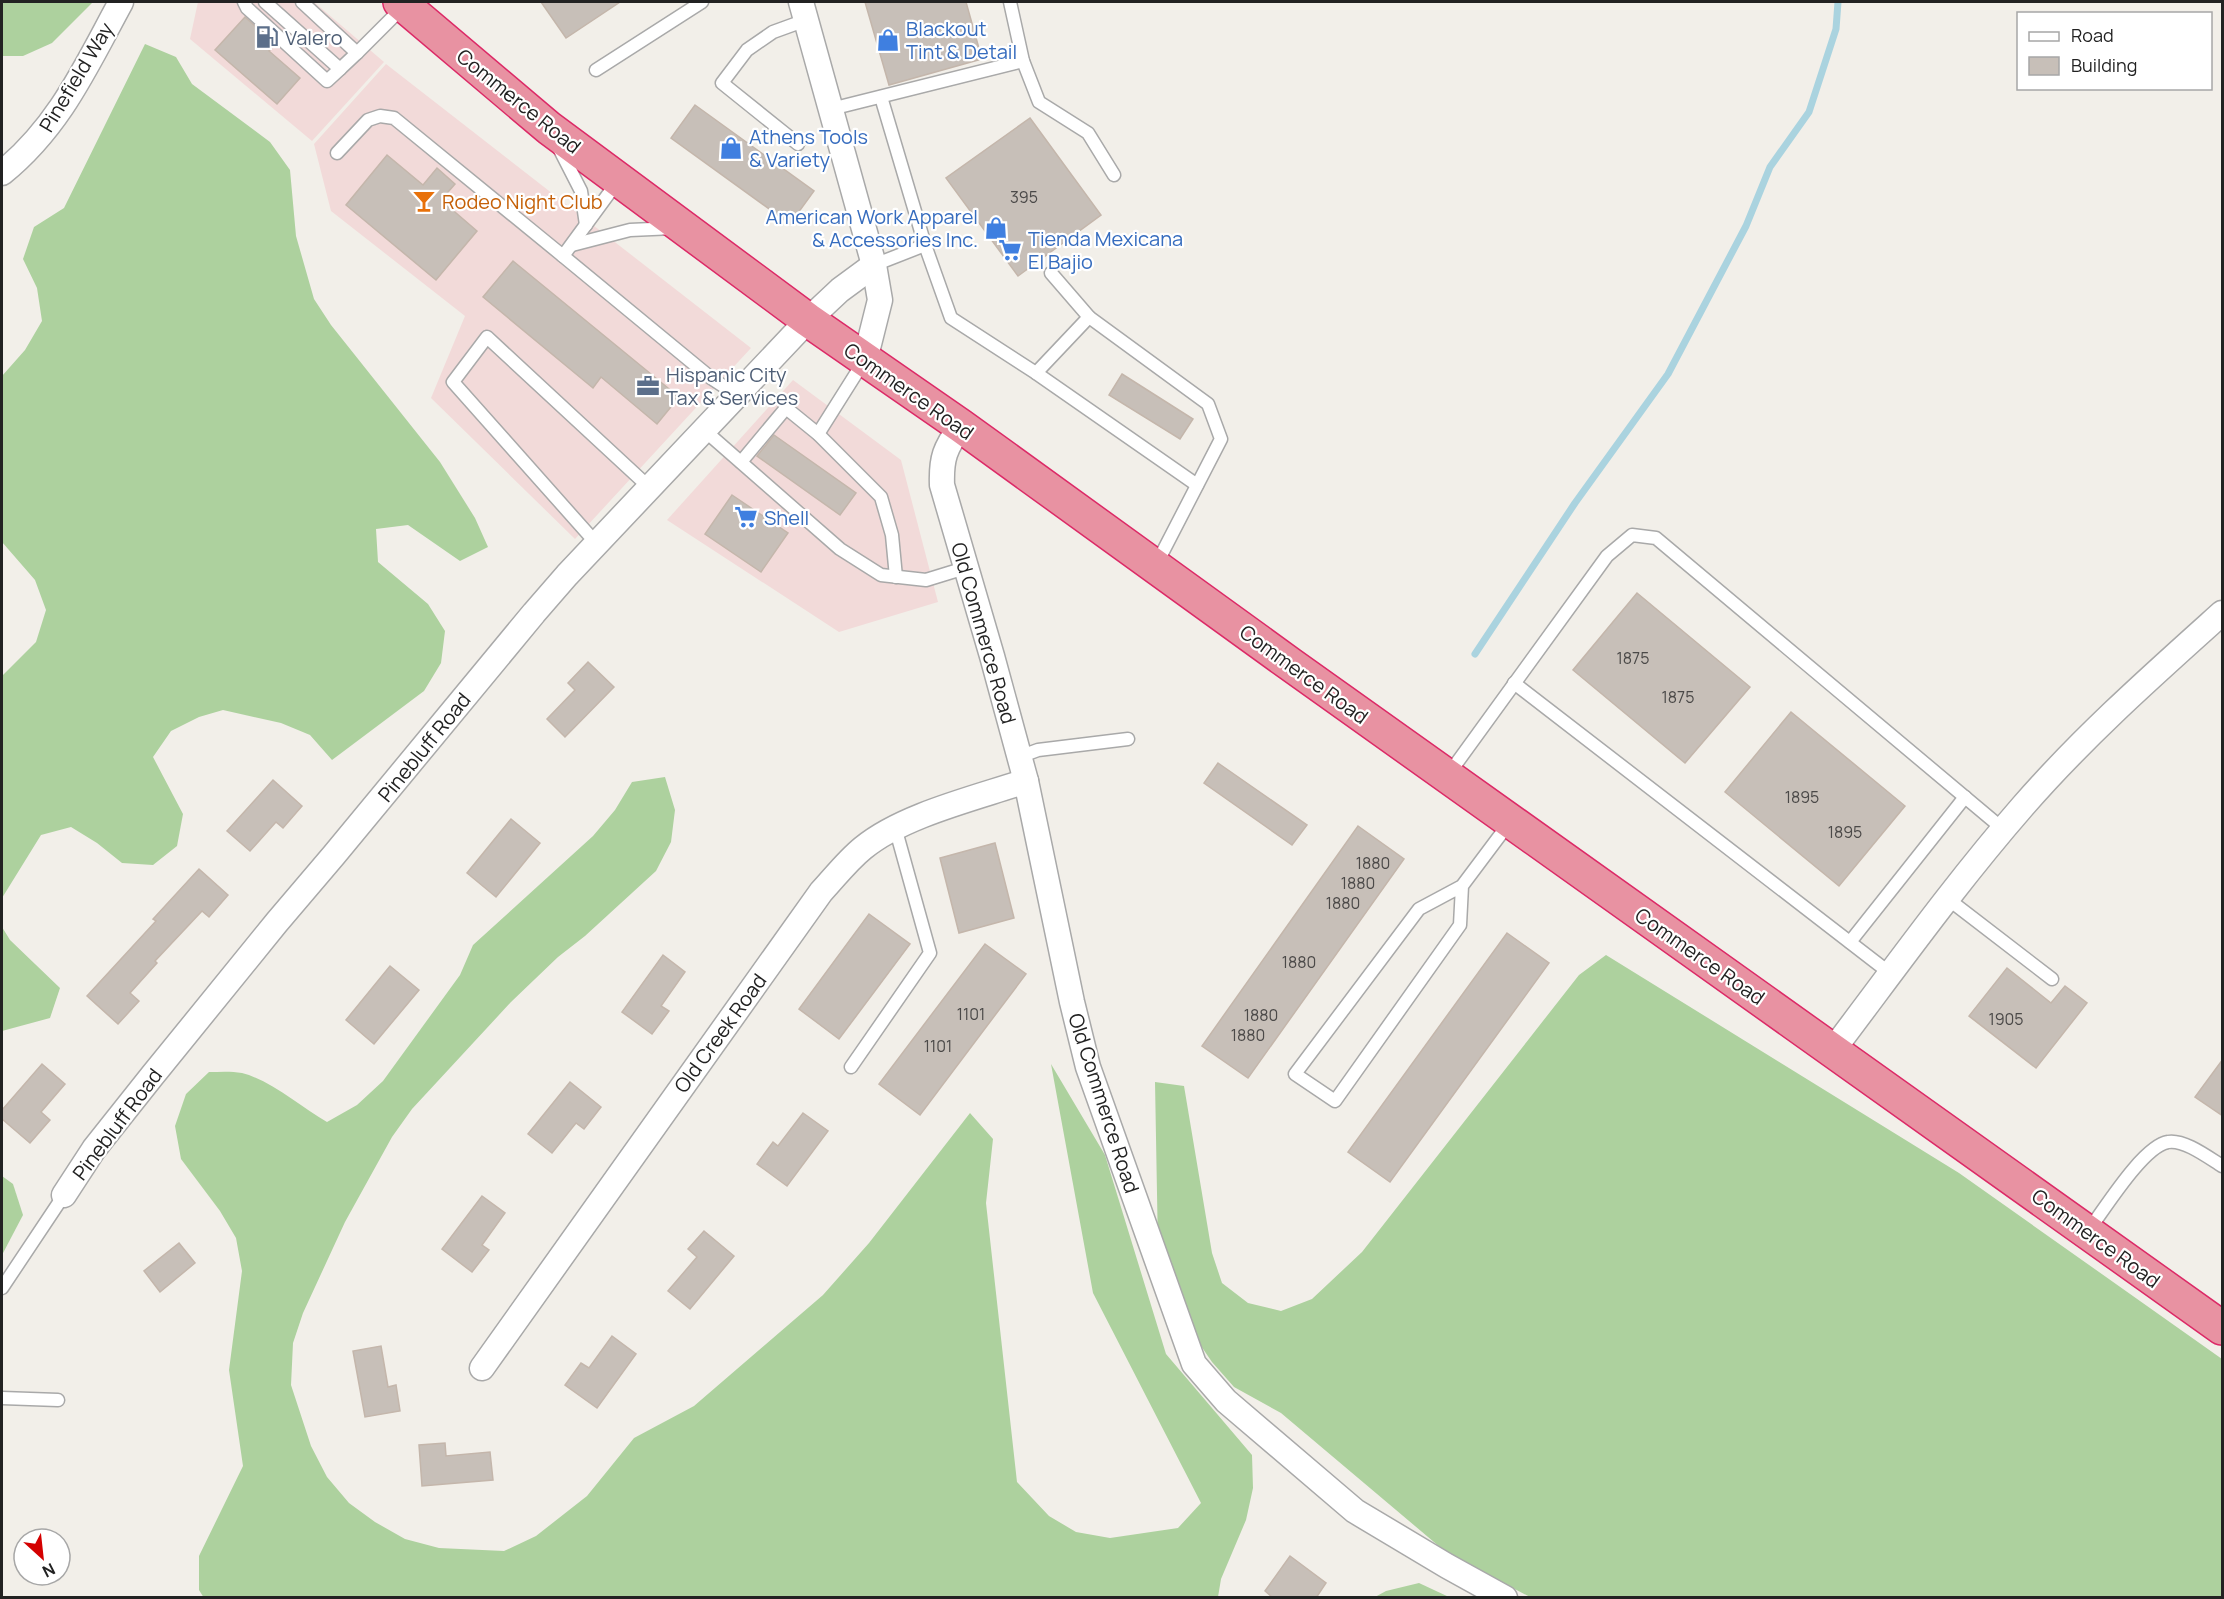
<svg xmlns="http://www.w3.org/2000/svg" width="2224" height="1599" viewBox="0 0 2224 1599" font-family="Manrope,sans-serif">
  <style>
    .commercial { fill: #f2dad9 }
    .forest { fill: #add19e }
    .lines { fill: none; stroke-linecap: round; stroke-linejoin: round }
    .stream { stroke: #aad3df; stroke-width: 7 }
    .building { fill: #c7bfb8; stroke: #c4b6ab; stroke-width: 1.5 }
    .lane-casing { stroke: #a9a9a9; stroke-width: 15 }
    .street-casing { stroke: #a9a9a9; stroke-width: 27 }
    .highway-casing { stroke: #dc2a67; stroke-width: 36 }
    .lane { stroke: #fff; stroke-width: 12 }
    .street { stroke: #fff; stroke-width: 24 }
    .highway { stroke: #e892a2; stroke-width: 33 }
    .labels { text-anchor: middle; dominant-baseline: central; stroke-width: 4.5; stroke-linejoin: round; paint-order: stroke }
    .number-label { font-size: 16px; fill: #4b4948 }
    .shop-label { font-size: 20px; fill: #366cbe; stroke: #fff; text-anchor: start }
    .service-label { font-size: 20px; fill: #4e5e75; stroke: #fff; text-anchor: start }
    .street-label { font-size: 20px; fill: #222; stroke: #fff }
    .food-label { font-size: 20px; fill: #c56008; stroke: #fff; text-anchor: start }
  </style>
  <rect width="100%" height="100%" fill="#f2efe9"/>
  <g class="commercial">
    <polygon points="198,2 314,2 384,62 312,141 190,39"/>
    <polygon points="386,64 751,348 575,539 431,398 465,316 331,211 314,144"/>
    <polygon points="793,380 901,460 938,602 839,632 667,520"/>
  </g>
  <g class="forest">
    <polygon points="2,2 93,2 52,43 23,56 2,56"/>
    <polygon points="145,44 176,57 192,84 270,142 290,170 296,236 314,299 331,325 440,462 475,518 488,547 460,561 408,525 376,529 378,562 428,604 445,631 441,663 424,691 332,760 310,735 281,723 223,710 199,717 171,731 153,757 183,814 177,846 153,865 122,863 97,843 71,827 41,835 2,898 2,676 36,642 46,610 35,580 2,542 2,507 3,501 2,376 25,350 42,321 37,288 23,259 34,227 64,208"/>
    <path d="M665,777L675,810L671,842L656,871L585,936L558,957L511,1002L412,1109L392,1137L345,1222L303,1313L293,1343L291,1385L311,1446L327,1477L349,1503L375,1522L405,1539L439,1548L504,1551L536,1536L587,1496L634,1438L694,1406L823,1295L869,1243L970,1113L993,1139L986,1203L1017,1482L1049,1516L1076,1532L1110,1538L1178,1528L1201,1503L1093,1293L1051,1064L1105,1155L1166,1354L1252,1455L1253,1488L1246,1520L1221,1579L1218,1597L204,1598L199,1590V1556L243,1466L229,1370L242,1271L236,1238L220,1211L181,1159L175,1126L186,1094L209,1072C219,1072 231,1071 242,1073C270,1080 301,1107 327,1122L357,1105L383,1081L460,975L473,945L593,836L615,810L632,782Z"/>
    <polygon points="2,927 10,940 60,988 50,1018 2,1031"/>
    <polygon points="1606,955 1959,1173 2222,1359 2222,1597 1530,1597 1447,1553 1281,1413 1234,1387 1212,1362 1177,1311 1158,1249 1155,1082 1184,1086 1212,1253 1222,1283 1248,1303 1281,1311 1312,1299 1362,1252 1579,975"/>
    <polygon points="2,1176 13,1184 23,1215 2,1255"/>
    <polygon points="1419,1583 1449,1597 1375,1597 1386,1591"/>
  </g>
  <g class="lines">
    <polyline class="stream" points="1475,654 1575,503 1668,374 1746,226 1770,167 1809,112 1836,29 1838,2"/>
  </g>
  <g class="building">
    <polygon points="541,2 620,2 566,38"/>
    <polygon points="865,2 966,2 982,59 889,85"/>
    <polygon points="245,17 275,44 269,51 300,78 277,104 215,50"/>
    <polygon points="695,105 814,191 790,224 671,138"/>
    <polygon points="1030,118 1101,215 1018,276 946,178"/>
    <polygon points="387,155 423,185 437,168 455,184 441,200 477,231 436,280 346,205"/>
    <polygon points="513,261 679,397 657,424 601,377 593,388 483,297"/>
    <polygon points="1122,374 1193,419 1180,439 1109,395"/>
    <polygon points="774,435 856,493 840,515 757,456"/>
    <polygon points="732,495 788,533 761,572 705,534"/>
    <polygon points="1637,593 1750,687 1685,763 1573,670"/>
    <polygon points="588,662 614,687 565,737 547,719 575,690 568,683"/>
    <polygon points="1791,712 1905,806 1839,886 1725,792"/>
    <polygon points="1218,763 1307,825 1292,845 1204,783"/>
    <polygon points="273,780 302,806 283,828 276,822 250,851 227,831"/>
    <polygon points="511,819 540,843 496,897 467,873"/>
    <polygon points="1358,826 1404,859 1248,1078 1202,1046"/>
    <polygon points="995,843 1014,918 959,933 940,858"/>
    <polygon points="199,869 228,895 209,917 202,911 155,961 157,963 130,993 139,1001 118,1024 87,996 156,921 153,919"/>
    <polygon points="869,914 910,944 839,1039 799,1009"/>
    <polygon points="1507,933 1549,963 1390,1182 1348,1152"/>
    <polygon points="985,944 1026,974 920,1115 879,1084"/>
    <polygon points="663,955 685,972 661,1006 669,1011 652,1034 622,1012"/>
    <polygon points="390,966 419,990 374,1044 346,1020"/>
    <polygon points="2007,968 2051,1003 2065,986 2087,1003 2036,1068 1969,1016"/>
    <polygon points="2223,1059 2223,1116 2195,1097"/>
    <polygon points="42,1064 65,1084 41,1112 50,1120 30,1143 2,1119 2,1110"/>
    <polygon points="570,1082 601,1107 584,1129 576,1123 552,1153 528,1134"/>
    <polygon points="803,1113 828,1131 787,1186 757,1164 773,1142 778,1146"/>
    <polygon points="482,1196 505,1213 482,1245 489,1250 472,1272 442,1249"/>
    <polygon points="704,1231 734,1256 690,1309 668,1291 697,1257 688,1249"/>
    <polygon points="179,1243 195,1263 160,1292 144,1271"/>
    <polygon points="612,1336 636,1354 597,1408 565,1385 581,1363 589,1368"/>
    <polygon points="381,1346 388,1387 396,1385 400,1411 365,1417 353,1351"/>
    <polygon points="445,1443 446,1456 490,1452 493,1480 422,1486 419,1445"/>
    <polygon points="1290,1556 1326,1583 1316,1598 1273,1598 1265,1591"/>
  </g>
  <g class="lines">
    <g class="lane-casing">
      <g id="lane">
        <polyline points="244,2 247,8 327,81 340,69"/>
        <polyline points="265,2 340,69 357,53"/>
        <polyline points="302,2 357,53 404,6"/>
        <polyline points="1010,2 1023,61 1039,102 1088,133 1114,175"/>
        <polyline points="596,70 702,2"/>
        <polyline points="831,109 1023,61"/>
        <polyline points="798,144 722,83 747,50 773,32 806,20"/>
        <polyline points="559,148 581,191 586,225"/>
        <polyline points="337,153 368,120 380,116 394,118 563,256 618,181"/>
        <polyline points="572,245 630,230 674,228"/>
        <polyline points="925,245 951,318 1036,373 1089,317 1051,273"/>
        <polyline points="563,256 711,378 737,395"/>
        <polyline points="874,265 925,245 881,97"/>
        <polyline points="1089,317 1208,404 1221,439 1156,565"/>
        <polyline points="1036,373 1197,485"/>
        <polyline points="704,430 840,549 881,575 926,580 965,568"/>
        <polyline points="818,434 864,361"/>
        <polyline points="741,462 786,408 818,434 881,497 892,535 896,577"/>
        <polyline points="597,544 453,382 487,337 650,488"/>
        <polyline points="1514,683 1891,974"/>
        <polyline points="1019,757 1038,750 1128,739"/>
        <polyline points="1448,775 1607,556 1632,535 1656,538 2003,829"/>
        <polyline points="1462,886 1419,909 1295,1074 1335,1101 1460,925 1462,886 1510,822"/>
        <polyline points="1948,899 2052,979"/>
        <polyline points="1850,942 1965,797"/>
        <polyline points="851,1067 930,953 895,827"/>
        <path d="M2088,1231C2104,1210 2143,1146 2168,1142C2184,1139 2209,1158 2222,1166"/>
        <polyline points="2,1288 64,1195"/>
        <polyline points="2,1398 58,1400"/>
      </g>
    </g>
    <g class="street-casing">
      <g id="street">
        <polyline points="801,2 874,265 880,300 865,360"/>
        <path d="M2,173C60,126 86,66 121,2"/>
        <path d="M961,426C945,448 941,458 942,485L992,656L1026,781L1072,1002L1088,1067L1194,1364L1226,1401L1355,1511L1447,1566L1505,1598"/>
        <path d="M1833,1050C1895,968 1955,884 2023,806C2084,736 2153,675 2222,613"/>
        <polyline points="64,1195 94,1149 152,1076 277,922 334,855 534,613 567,575 808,320 840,290 874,265"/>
        <path d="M482,1368L821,892C835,877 847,861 863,848C903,815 976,798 1026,781"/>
      </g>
    </g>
    <g class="highway-casing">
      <polyline id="highway" points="400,2 549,128 808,320 961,426 1290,664 2222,1328"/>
    </g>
    <use href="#lane" class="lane"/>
    <use href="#street" class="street"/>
    <use href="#highway" class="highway"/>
  </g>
  <defs>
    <g id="fuel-bare" transform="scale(1.8)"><path d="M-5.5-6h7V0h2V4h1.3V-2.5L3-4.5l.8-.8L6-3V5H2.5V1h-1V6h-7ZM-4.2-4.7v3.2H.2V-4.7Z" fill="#5c6f8a" stroke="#fff" stroke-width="2.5" paint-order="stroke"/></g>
    <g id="shop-bare" transform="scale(1.8)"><path d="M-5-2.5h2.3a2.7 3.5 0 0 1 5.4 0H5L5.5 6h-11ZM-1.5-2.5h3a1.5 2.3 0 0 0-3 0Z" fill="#3f7fe0" stroke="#fff" stroke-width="2.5" paint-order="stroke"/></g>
    <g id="bar-bare" transform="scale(1.8)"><path d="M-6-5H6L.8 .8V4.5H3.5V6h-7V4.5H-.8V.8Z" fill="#e8710a" stroke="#fff" stroke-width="2.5" paint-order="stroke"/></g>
    <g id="supermarket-bare" transform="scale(1.8)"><path d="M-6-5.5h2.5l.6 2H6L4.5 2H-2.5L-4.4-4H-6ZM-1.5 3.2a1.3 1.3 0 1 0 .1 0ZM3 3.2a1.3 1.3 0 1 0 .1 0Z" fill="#3f7fe0" stroke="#fff" stroke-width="2.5" paint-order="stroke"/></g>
    <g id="office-bare" transform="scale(1.8)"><path d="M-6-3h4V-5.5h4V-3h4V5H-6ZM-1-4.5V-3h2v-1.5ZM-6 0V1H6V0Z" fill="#5c6f8a" stroke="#fff" stroke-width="2.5" paint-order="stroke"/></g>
  </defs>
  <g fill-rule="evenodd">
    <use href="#fuel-bare" x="267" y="37"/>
    <use href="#shop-bare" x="888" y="40"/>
    <use href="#shop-bare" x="731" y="148"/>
    <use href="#bar-bare" x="424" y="201"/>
    <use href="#shop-bare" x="996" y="228"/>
    <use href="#supermarket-bare" x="1010" y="250"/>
    <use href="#office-bare" x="648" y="386"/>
    <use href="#supermarket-bare" x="746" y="517"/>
  </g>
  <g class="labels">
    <g class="number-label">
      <text x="1024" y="197">395</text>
      <text x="1633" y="658">1875</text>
      <text x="1678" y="697">1875</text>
      <text x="1802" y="797">1895</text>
      <text x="1845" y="832">1895</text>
      <text x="1373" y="863">1880</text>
      <text x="1358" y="883">1880</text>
      <text x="1343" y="903">1880</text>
      <text x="1299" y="962">1880</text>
      <text x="971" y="1014">1101</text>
      <text x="1261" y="1015">1880</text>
      <text x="2006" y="1019">1905</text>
      <text x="1248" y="1035">1880</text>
      <text x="938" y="1046">1101</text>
    </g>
    <g class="shop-label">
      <text x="906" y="28">Blackout<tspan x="906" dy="23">Tint &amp; Detail</tspan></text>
      <text x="749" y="136">Athens Tools<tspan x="749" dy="23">&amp; Variety</tspan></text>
      <text x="978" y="216" text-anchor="end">American Work Apparel<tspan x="978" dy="23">&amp; Accessories Inc.</tspan></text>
      <text x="1028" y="238">Tienda Mexicana<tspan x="1028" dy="23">El Bajio</tspan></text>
      <text x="764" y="517">Shell</text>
    </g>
    <g class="service-label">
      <text x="285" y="37">Valero</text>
      <text x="666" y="374">Hispanic City<tspan x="666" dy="23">Tax &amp; Services</tspan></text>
    </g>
    <g class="street-label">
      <text transform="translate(76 77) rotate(-59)">Pinefield Way</text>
      <text transform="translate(519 101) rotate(39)">Commerce Road</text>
      <text transform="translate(909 391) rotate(35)">Commerce Road</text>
      <text transform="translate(984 633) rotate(74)">Old Commerce Road</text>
      <text transform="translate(1304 674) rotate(36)">Commerce Road</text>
      <text transform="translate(424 747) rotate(-51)">Pinebluff Road</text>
      <text transform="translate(1700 956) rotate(35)">Commerce Road</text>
      <text transform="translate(720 1033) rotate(-54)">Old Creek Road</text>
      <text transform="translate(1104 1103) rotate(72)">Old Commerce Road</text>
      <text transform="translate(117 1124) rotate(-53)">Pinebluff Road</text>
      <text transform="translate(2096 1238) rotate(36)">Commerce Road</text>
    </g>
    <g class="food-label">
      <text x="442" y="201">Rodeo Night Club</text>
    </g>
  </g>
  <rect width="2224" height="1599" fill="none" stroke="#222222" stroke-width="6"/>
  <rect x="2017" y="12" width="195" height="78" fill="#ffffff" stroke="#a7a7a7" stroke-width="1.5"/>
  <rect x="2029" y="32" width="30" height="9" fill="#ffffff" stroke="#a7a7a7" stroke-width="1.5"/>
  <text x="2071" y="42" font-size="18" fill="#222222">Road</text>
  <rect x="2029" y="57" width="30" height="18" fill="#c7bfb8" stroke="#a7a7a7" stroke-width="1.5"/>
  <text x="2071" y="72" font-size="18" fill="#222222">Building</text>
  <g transform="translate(42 1557) rotate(153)"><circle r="28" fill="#ffffff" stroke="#a7a7a7" stroke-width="1.5"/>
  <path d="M0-4.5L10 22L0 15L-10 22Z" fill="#d40000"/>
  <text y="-9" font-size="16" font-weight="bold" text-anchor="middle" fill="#222222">N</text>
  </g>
</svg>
